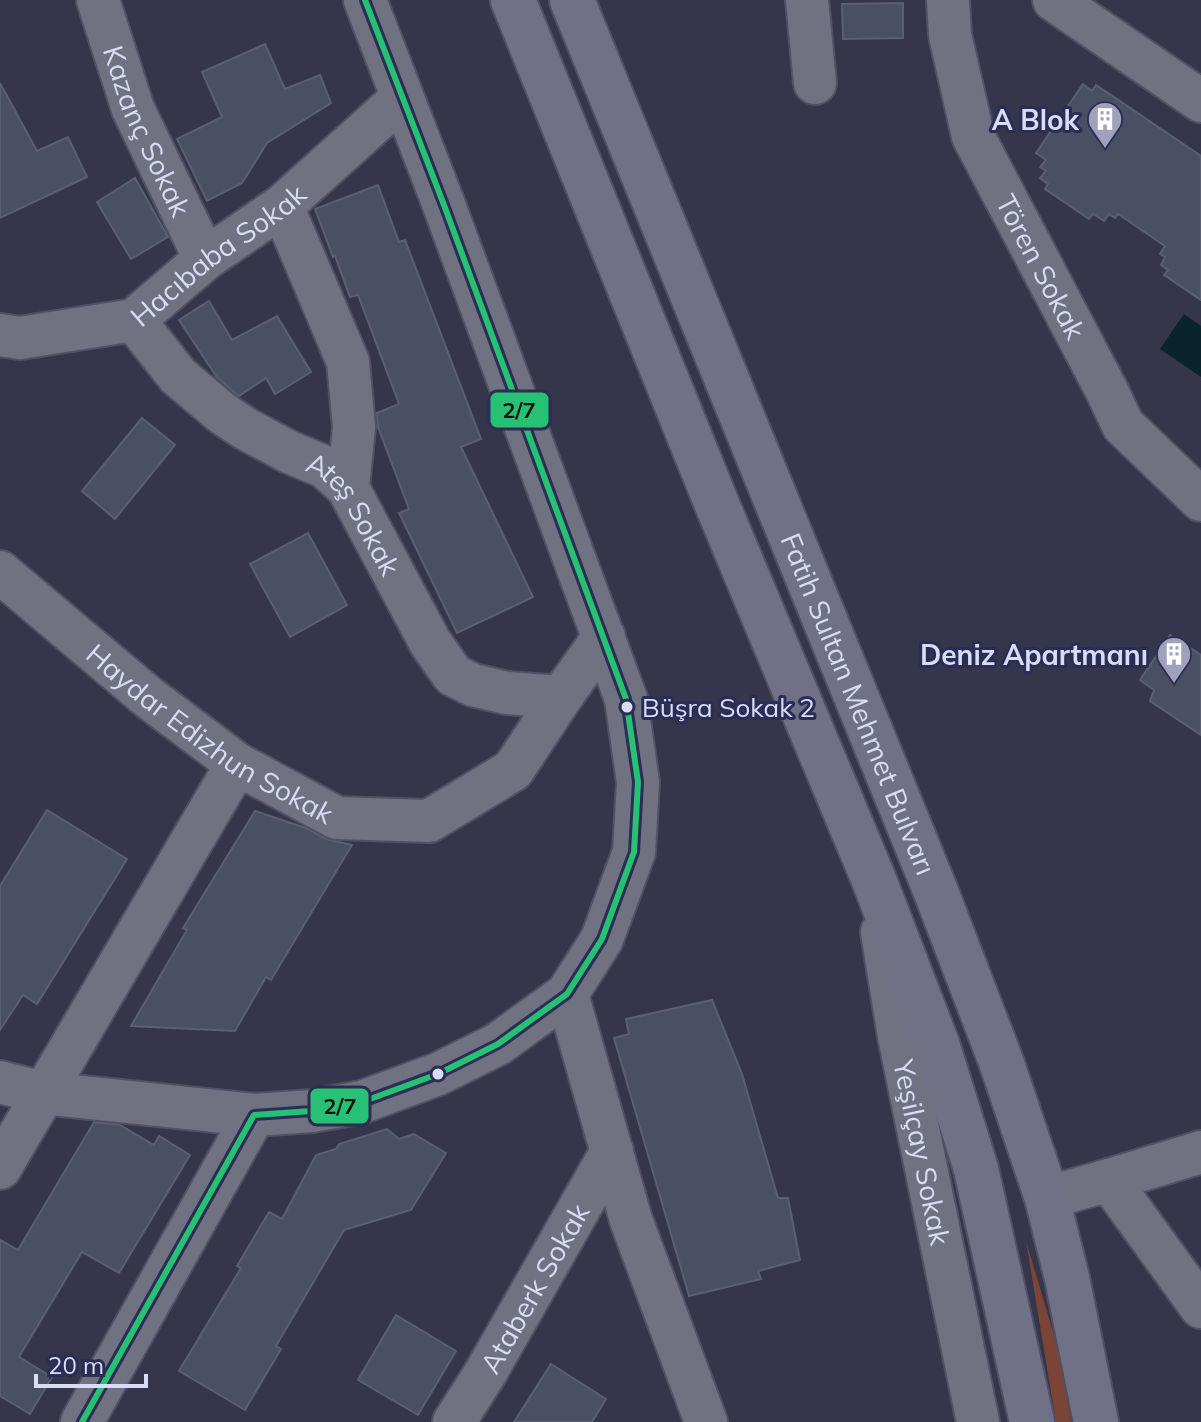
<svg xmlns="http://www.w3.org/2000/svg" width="1201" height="1422" viewBox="0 0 1201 1422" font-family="Mulish,sans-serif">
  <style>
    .green { fill: #7a4536 }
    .water { fill: #09242c }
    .building { fill: #4a5064; stroke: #5a5f71; stroke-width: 2 }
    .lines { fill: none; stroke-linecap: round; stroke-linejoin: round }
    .minor-casing { stroke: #515165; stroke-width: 46 }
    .primary-casing { stroke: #515165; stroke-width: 48 }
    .minor { stroke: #707181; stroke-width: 42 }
    .primary { stroke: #707186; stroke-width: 44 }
    .bus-1-casing { stroke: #2b2d55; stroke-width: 12 }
    .bus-1 { stroke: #26c172; stroke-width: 6 }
    .bus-dot { fill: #d8dcf5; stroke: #2b2d55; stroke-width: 3 }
    .labels { text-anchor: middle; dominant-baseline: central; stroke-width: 6; stroke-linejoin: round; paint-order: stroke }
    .bus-label { font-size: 26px; fill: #d8dcf5; stroke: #2b2d55; text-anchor: start }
    .poi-label { font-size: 28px; font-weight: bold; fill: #d8dcf5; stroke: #2b2d55; text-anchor: end }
    .street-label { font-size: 28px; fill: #d8dcf5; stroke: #2b2d55 }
    .line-badge { stroke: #2b2d55; stroke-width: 3 }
    .pale-badge-label { font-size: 22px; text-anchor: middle; font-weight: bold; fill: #111 }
  </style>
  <rect width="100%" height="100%" fill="#35354b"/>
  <polygon class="green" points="1026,1241 1060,1355 1071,1422 1056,1422"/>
  <polygon class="water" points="1184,314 1201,326 1201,377 1160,349"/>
  <g class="building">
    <polygon points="903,3 903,38 843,39 842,4"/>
    <polygon points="265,44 285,89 320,75 331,103 267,143 242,183 207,201 177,139 222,117 202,72"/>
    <polygon points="0,83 37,151 68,137 87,177 0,218"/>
    <polygon points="1083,84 1092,91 1096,85 1201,156 1201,300 1164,275 1168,270 1161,265 1165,257 1160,254 1165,246 1118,214 1115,218 1109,214 1104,221 1093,214 1089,219 1045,189 1048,184 1040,178 1046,171 1040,167 1046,160 1036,153"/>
    <polygon points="135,178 168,237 131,259 97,202"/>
    <polygon points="378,185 399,242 405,240 481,439 461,447 533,597 457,633 399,513 409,509 378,427 377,413 399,404 358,295 350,297 335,256 333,257 315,209"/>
    <polygon points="209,301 232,340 277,316 311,372 275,394 266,378 239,396 236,394 216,376 179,320"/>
    <polygon points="142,418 175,445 115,519 82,491"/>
    <polygon points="308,533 347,605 290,637 250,564"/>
    <polygon points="1170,635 1201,655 1201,735 1150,701 1154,690 1140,680"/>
    <polygon points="47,810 127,859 37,1004 23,995 0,1030 0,886"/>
    <polygon points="255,811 306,828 326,839 352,845 271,980 266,977 235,1031 131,1026 187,930 183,928"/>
    <polygon points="712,1000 742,1074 778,1198 788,1198 800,1260 758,1271 761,1279 689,1296 614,1038 629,1034 626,1019"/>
    <polygon points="94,1122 120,1125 154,1145 159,1136 190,1155 119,1273 82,1252 19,1357 52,1377 30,1414 0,1396 0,1240 18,1250"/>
    <polygon points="387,1129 399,1139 414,1134 446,1153 411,1210 344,1230 276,1346 281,1349 245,1410 179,1371 241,1268 237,1266 269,1212 282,1219 316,1155 336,1149 339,1144"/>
    <polygon points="396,1315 456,1351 418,1415 358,1380"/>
    <polygon points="551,1364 606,1399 592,1422 514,1422"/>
  </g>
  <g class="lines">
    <g class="minor-casing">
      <g id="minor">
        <path id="s1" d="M98,0L133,109L205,259"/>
        <polyline points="807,0 815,83"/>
        <path id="s2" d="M948,0L950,35L973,136L1107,391L1123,425L1201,500"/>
        <polyline points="1054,0 1201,101"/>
        <polyline points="282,206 348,362 354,427 348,488"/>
        <path id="s3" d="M134,320L178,376L222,413L246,429L289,452L325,467L348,488L430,642L453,675L473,685L507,693L561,697"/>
        <path id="s4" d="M0,335L20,338L134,320L205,259L282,206L402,98"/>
        <path id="s5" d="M0,572L148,697L237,764L337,818L429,821L513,770L561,697L604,637"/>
        <path id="s6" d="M882,932L899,1036L978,1422"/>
        <polyline points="567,994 631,1220 706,1422"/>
        <polyline points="0,1082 43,1093 254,1115 312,1111 362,1102 438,1074 498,1044 567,994 602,939 634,852 638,782 626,699 444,205 365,0"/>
        <polyline points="0,1168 237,764"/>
        <polyline points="1109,1180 1201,1152"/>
        <polyline points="1047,1198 1109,1180 1201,1307"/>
        <polyline points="82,1422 254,1115"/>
        <path id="s7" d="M454,1422L486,1372L612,1151"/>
      </g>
    </g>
    <g class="primary-casing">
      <g id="primary">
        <polyline points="513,0 716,502 874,880 937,1044 976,1169 1032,1422"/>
        <path id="s8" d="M572,0L936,892L1002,1064L1047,1198L1067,1278L1096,1422"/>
      </g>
    </g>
    <use href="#minor" class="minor"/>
    <use href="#primary" class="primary"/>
    <g class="bus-1-casing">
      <polyline id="bus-1" points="82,1422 254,1115 312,1111 362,1102 438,1074 498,1044 567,994 602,939 634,852 638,782 626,699 444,205 365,0"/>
    </g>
    <use href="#bus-1" class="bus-1"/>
  </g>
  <defs>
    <g id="building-pin" transform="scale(1.8)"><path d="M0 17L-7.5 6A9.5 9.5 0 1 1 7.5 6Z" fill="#9fa2ba" stroke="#2b2d55"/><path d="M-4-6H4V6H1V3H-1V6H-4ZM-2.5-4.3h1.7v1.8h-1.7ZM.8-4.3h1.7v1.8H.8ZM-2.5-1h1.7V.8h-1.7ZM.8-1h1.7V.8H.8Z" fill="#fff"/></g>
  </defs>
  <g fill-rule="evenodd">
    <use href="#building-pin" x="1105" y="119"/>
    <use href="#building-pin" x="1174" y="654"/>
  </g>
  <g class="bus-dot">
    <circle cx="627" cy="707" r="7"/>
    <circle cx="438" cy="1074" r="7"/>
  </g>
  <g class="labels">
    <g class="bus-label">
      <text x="642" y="707">Büşra Sokak 2</text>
    </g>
    <g class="poi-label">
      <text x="1079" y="119">A Blok</text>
      <text x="1148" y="654">Deniz Apartmanı</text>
    </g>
    <g class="street-label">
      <text stroke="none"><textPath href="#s1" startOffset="140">Kazanç Sokak</textPath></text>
      <text stroke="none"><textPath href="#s4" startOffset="242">Hacıbaba Sokak</textPath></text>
      <text stroke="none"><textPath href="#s2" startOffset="286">Tören Sokak</textPath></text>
      <text stroke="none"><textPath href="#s3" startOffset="300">Ateş Sokak</textPath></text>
      <text stroke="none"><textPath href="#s8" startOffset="760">Fatih Sultan Mehmet Bulvarı</textPath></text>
      <text stroke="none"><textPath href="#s5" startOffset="266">Haydar Edizhun Sokak</textPath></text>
      <text stroke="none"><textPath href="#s6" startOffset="224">Yeşilçay Sokak</textPath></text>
      <text stroke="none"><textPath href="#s7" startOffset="156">Ataberk Sokak</textPath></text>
    </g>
  </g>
  <g class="line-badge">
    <rect x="489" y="391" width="61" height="38" rx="8" fill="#26c172"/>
    <rect x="309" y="1087" width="61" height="38" rx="8" fill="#26c172"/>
  </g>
  <g class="pale-badge-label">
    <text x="519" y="418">2/7</text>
    <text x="340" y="1114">2/7</text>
  </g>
  <path d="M36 1374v12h110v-12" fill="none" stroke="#d8dcf5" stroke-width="4"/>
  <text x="48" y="1374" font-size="24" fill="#d8dcf5" stroke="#2b2d55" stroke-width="6" paint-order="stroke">20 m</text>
</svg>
